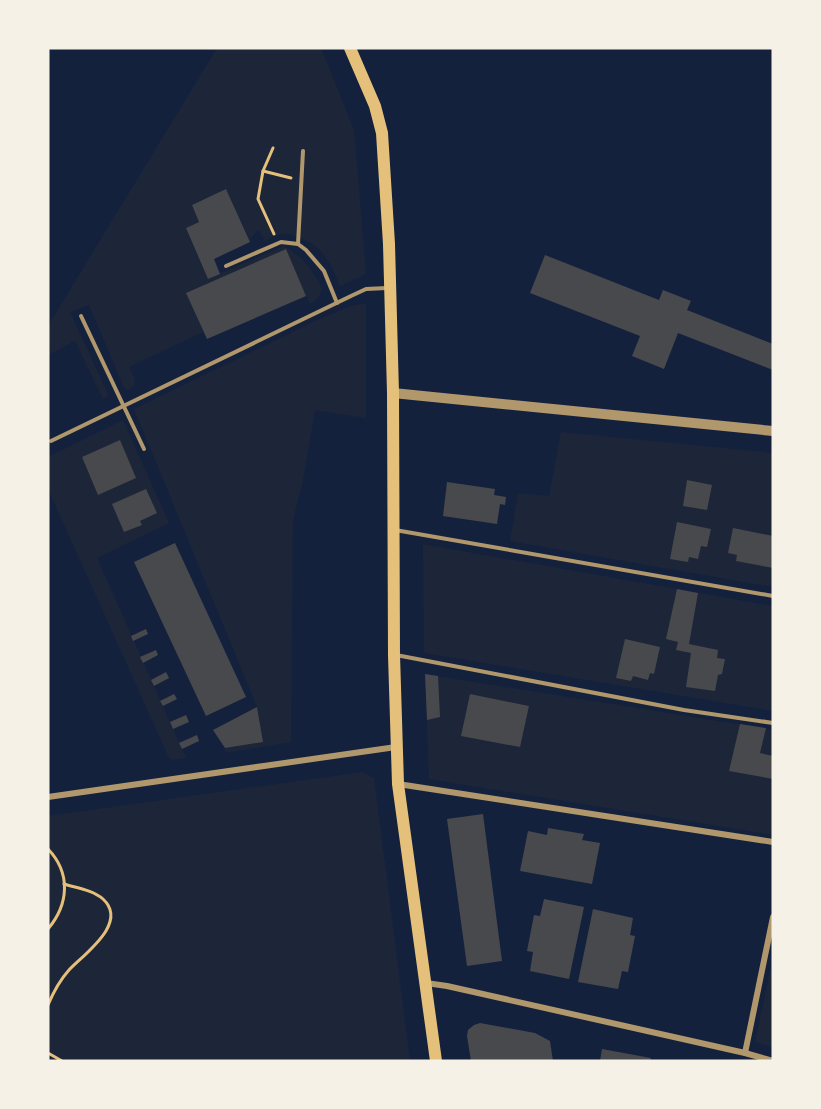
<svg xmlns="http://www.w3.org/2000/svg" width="821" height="1109" viewBox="0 0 821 1109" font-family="Montserrat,sans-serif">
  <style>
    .green { fill: #1d2539 }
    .building { fill: #48494c }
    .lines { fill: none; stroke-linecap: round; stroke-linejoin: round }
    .path { stroke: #e5c07b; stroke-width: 3 }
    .service { stroke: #b1986c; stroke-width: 4 }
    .minor { stroke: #b1986c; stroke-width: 6 }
    .tertiary { stroke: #b1986c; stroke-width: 10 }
    .secondary { stroke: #e5c07b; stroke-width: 12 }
  </style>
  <rect width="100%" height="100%" fill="#14213d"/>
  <g class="green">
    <path d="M217,48H321L354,130L366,274L340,286C329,260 322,243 292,235C281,232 275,234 265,241L259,230L249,239L226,189L192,205L199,222L186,228L208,279L283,246C302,256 313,269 322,289C320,296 317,300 310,304L285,249L187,293L203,332L129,367L135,379L134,386L128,390L124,388L89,305L70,312L109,396L103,399L75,341L48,355V326Z"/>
    <polygon points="366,303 366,418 315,410 303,480 293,520 291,742 225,753 225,748 263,741 257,707 134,409 317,320 351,306"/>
    <polygon points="123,420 169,523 97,558 186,758 170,760 48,489 48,457"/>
    <polygon points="561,432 773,453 773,587 510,541 518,493 549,496"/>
    <polygon points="423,544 773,606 773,711 424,653"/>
    <polygon points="425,674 773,730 773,835 429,779"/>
    <polygon points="362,772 374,778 410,1061 48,1061 48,816"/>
    <polygon points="773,956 773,1047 755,1042"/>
  </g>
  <g class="building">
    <polygon points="226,189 250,242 214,259 220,274 208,279 186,228 199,222 192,205"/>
    <polygon points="286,249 306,296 207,339 186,293"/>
    <polygon points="545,255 659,300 663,290 691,301 687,310 773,344 773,370 678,333 664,369 632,356 640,336 530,293"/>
    <polygon points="120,440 136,478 98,495 82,457"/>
    <polygon points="687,480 712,485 707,510 683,506"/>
    <polygon points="447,482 495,489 494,495 506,497 505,505 500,504 497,524 443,516"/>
    <polygon points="146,489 157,513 140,521 142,525 124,532 112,504"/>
    <polygon points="677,522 711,529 707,547 701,546 698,559 689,557 688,562 670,559"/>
    <polygon points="733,528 773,536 773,568 736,561 737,555 728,553"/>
    <polygon points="175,543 246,697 206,716 134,562"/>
    <polygon points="677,589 698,593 689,644 718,650 717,658 725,659 722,674 718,675 715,691 686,687 691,653 676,650 678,642 666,639"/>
    <polygon points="146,629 148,634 133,641 131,636"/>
    <polygon points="625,639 660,647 654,674 650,673 648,680 633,676 631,681 616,678"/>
    <polygon points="156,650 158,655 143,663 140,657"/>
    <polygon points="166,672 169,678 154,686 151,680"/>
    <polygon points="425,674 438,676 440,717 427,720"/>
    <polygon points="174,694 177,699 163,706 160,701"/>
    <polygon points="470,694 529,706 520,747 461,736"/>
    <polygon points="257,707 263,742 225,748 213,730"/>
    <polygon points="186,715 189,722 173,729 170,722"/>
    <polygon points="740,724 766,728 760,753 773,756 773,779 729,771"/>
    <polygon points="197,735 199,741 182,749 179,743"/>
    <polygon points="483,814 502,961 467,966 447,819"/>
    <polygon points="548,828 584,834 582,840 600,843 592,884 520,871 528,831 547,835"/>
    <polygon points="544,899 584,907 569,979 530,971 533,952 527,951 534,915 540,916"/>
    <polygon points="593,909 633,918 630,935 635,936 628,972 622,971 618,989 578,982"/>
    <polygon points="480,1023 535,1033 550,1041 553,1061 471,1061 467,1036 468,1030 474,1025"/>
    <polygon points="602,1049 651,1058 650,1061 600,1061"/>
  </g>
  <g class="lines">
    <g class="path">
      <polyline points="273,148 263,171 258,199 274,234"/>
      <polyline points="263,171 291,178"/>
      <path d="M48,849C71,873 69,904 48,929"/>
      <path d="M48,1005C53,993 60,980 69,970C84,954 129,923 103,899C93,890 77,888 64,884"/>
      <polyline points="48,1053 62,1061"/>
    </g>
    <g class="service">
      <polyline points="298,244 303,151"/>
      <polyline points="226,266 281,242 298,244 306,250 324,271 337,303"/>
      <polyline points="81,316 144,449"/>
      <polyline points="51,441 351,296 366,289 387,288"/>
      <polyline points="395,530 773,596"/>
      <polyline points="396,655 684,710 773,723"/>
    </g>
    <g class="minor">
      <polyline points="398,784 773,842"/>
      <polyline points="48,797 396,747"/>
      <polyline points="426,983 447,986 745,1053 773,1061"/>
      <polyline points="745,1053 773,917"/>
    </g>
    <polyline class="tertiary" points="393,393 773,431"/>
    <polyline class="secondary" points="350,48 375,106 382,133 389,244 393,393 394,655 398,784 436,1061"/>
  </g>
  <rect width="821" height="1109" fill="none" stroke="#f6f1e7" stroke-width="99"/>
</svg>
